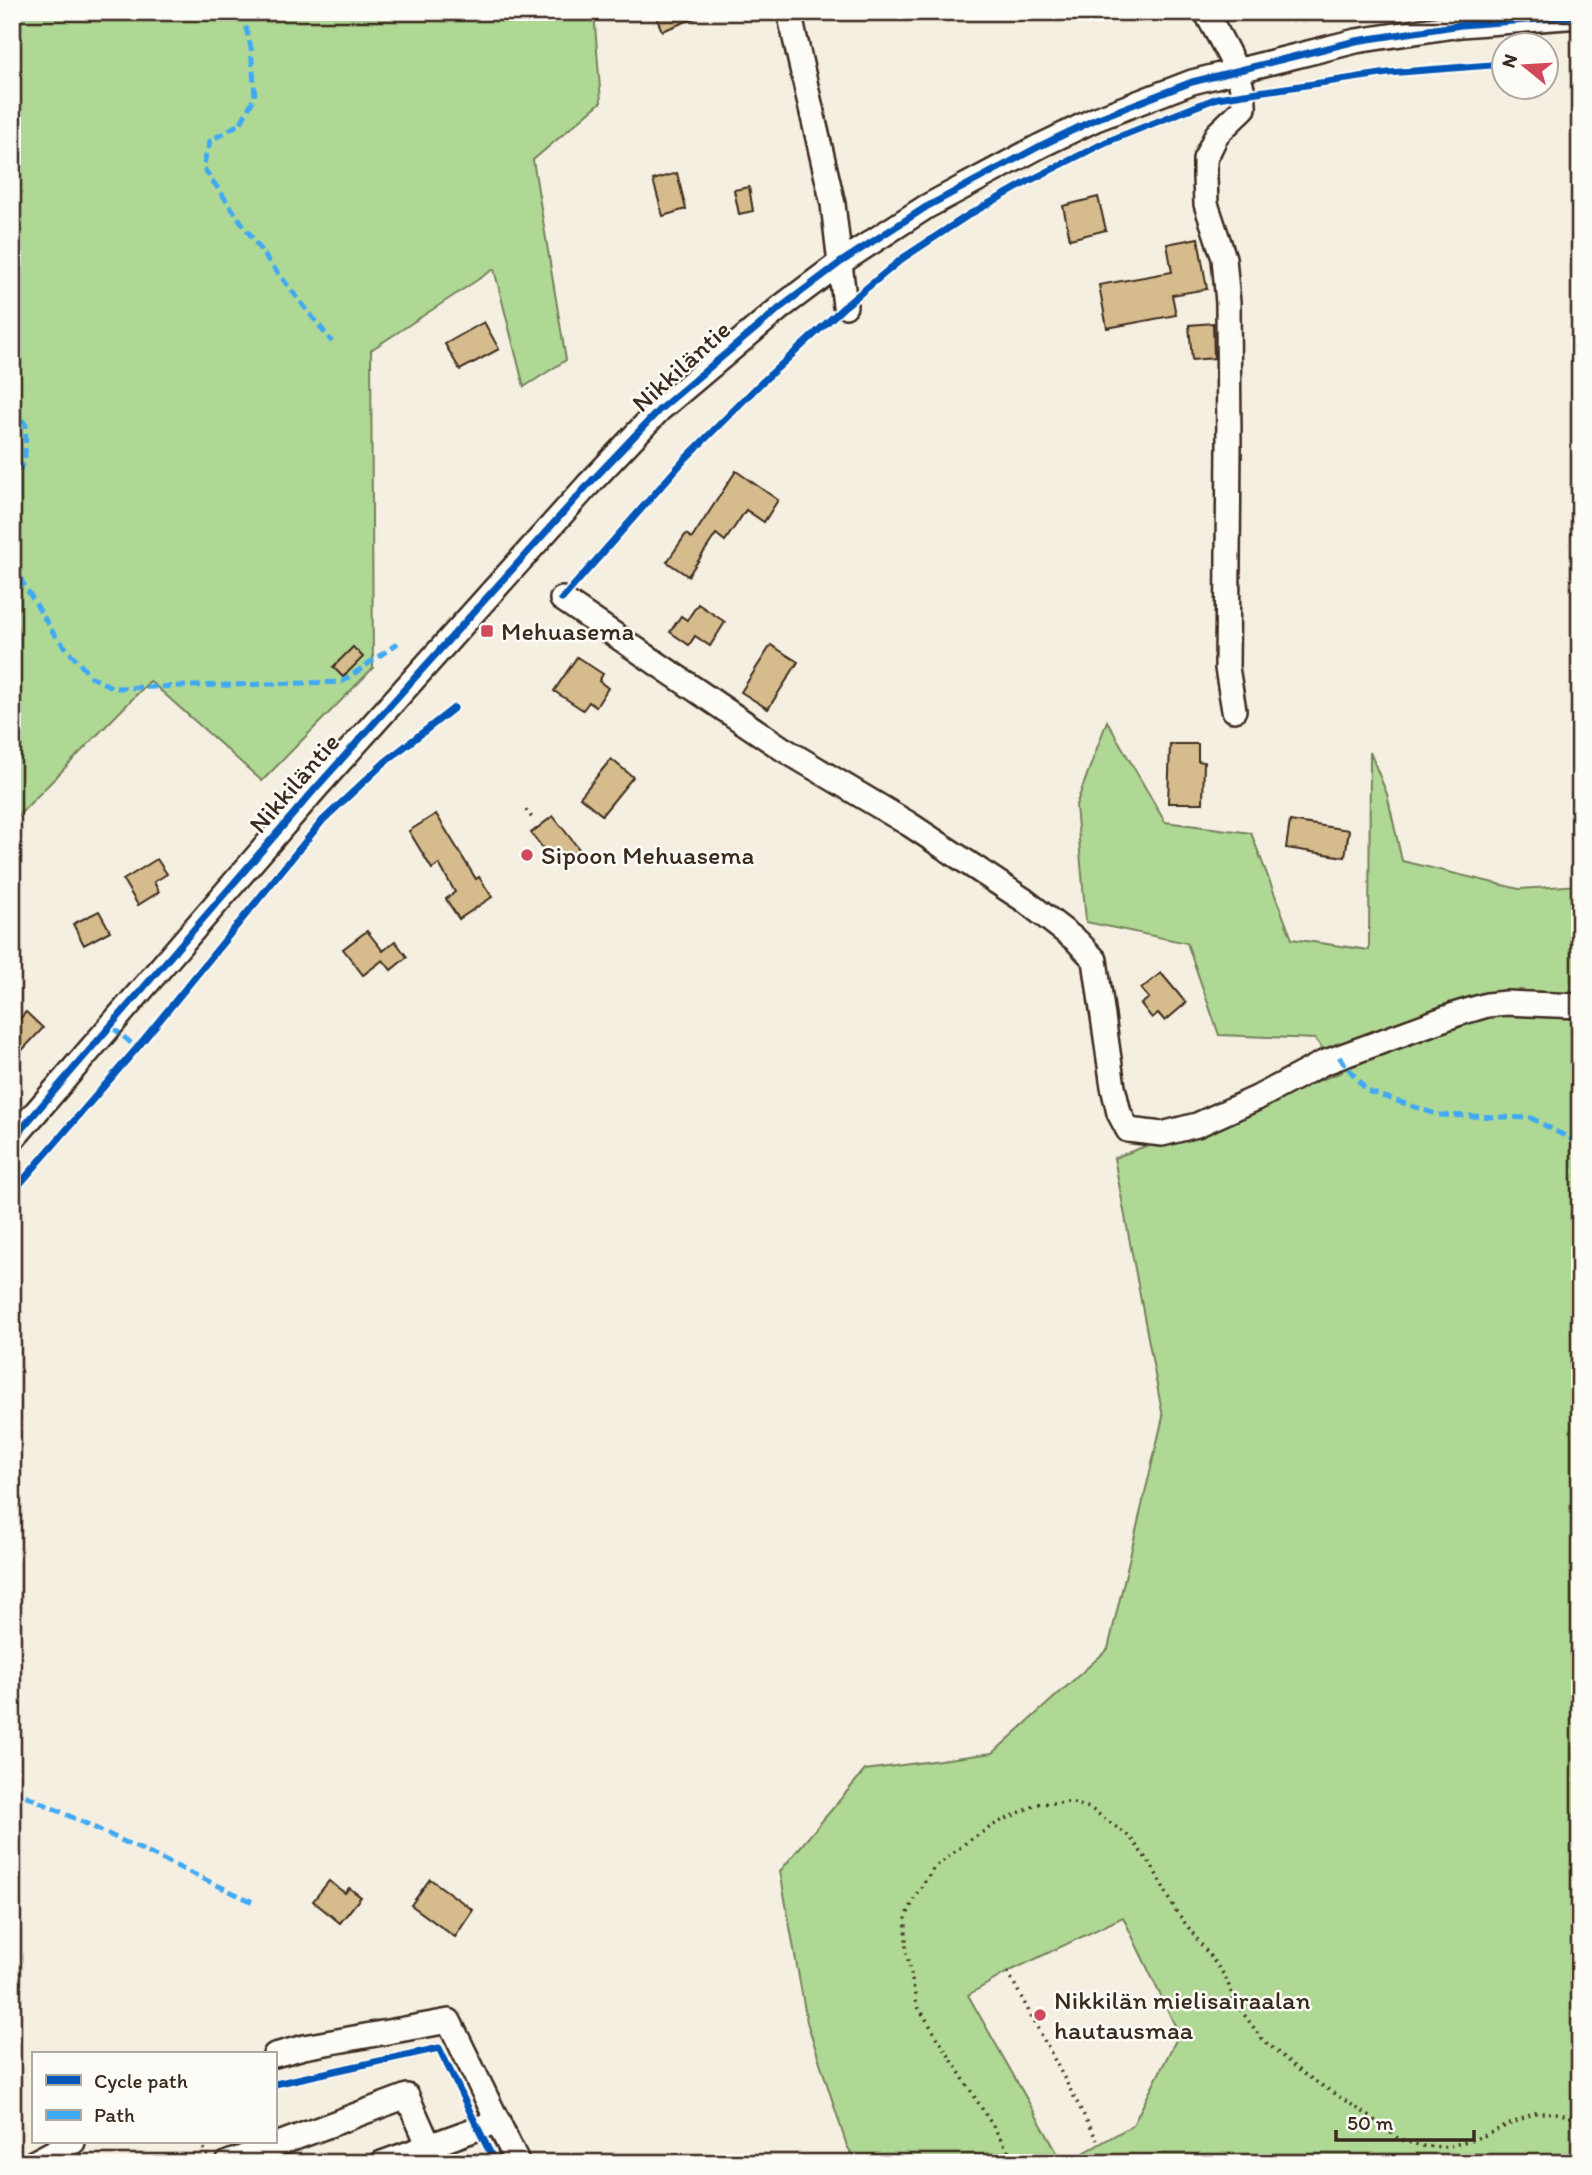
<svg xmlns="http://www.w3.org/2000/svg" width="1592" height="2175" viewBox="0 0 1592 2175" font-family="Itim,sans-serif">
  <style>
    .green { fill: #afd895; stroke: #75815a; stroke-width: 2 }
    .building { fill: #d6bc8c; stroke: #3b2a1e; stroke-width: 2 }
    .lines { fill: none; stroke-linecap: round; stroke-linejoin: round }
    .minor-casing { stroke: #3b2a1e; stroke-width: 28 }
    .path { stroke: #3b2a1e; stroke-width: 3.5; stroke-dasharray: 2 5; stroke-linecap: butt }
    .minor { stroke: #fdfcf7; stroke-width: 23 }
    .quiet { stroke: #3fa9f5; stroke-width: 5; stroke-dasharray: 10 5; stroke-linecap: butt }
    .cycleway-casing { stroke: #fdfcf7; stroke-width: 11 }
    .cycleway { stroke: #0057b8; stroke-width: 7 }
    .poi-dot { fill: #d1495b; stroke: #fdfcf7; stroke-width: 2.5 }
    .labels { text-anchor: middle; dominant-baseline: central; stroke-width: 5; stroke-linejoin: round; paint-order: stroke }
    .street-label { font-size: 26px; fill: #3b2a1e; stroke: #fdfcf7 }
    .poi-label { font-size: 26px; fill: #3b2a1e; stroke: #fdfcf7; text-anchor: start }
  </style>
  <rect width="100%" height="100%" fill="#f5efe2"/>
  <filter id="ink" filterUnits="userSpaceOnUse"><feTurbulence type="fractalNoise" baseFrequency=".0143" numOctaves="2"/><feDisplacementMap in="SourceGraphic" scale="14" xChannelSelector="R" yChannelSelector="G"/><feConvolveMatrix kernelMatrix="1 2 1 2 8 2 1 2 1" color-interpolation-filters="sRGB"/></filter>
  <g filter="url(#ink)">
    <g class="green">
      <polygon points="12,12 594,12 601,102 533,160 566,360 524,387 494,269 371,350 373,668 262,781 150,681 12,822"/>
      <polygon points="1107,721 1165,822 1251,833 1292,939 1369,950 1370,752 1387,794 1402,861 1519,889 1580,885 1580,1004 1576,1036 1580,1036 1580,2163 1066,2163 1133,2125 1179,2034 1123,1917 1008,1972 968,1995 1063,2163 858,2163 847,2146 807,2022 780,1871 865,1770 993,1753 1108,1649 1163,1417 1114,1158 1342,1072 1315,1039 1219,1035 1187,943 1086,922 1076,805"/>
    </g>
    <g class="building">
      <polygon points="654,12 708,12 708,13 662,31"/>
      <polygon points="677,173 686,209 663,216 653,180"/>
      <polygon points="749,187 753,211 739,214 734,190"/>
      <polygon points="1098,197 1106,230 1070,239 1063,206"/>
      <polygon points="1198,238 1207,289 1172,295 1176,315 1107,328 1099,285 1172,272 1167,244"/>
      <polygon points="484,322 499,349 460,370 445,344"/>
      <polygon points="1213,323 1214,358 1192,360 1189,325"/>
      <polygon points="736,471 778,500 764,522 746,510 725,541 716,534 688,576 667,562 686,534 692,538"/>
      <polygon points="698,604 725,622 710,646 695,636 689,645 670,632 681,616 687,620"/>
      <polygon points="771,645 798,662 768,709 741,692"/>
      <polygon points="353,647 363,657 343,677 333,667"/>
      <polygon points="577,657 603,674 599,681 608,688 596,707 589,702 583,710 554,691"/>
      <polygon points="1170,744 1198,744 1198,761 1204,762 1203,803 1168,803"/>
      <polygon points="611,759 633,777 602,815 580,797"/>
      <polygon points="436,814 476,879 479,877 492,897 459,919 446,899 455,892 439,864 432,869 409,831"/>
      <polygon points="553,816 579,849 557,866 531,833"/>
      <polygon points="1290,821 1349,830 1345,857 1286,848"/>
      <polygon points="157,859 167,874 154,882 159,892 138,905 123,880"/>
      <polygon points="99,911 110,931 84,945 73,924"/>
      <polygon points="367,931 383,951 395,941 407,957 391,970 383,960 363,975 343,949"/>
      <polygon points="1161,973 1186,1003 1165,1021 1158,1013 1152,1018 1141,1004 1149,998 1141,989"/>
      <polygon points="26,1012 43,1028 12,1061 12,1027"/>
      <polygon points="430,1879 473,1910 455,1937 411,1905"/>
      <polygon points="329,1881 345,1893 349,1888 361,1897 340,1923 313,1901"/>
    </g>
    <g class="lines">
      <g class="minor-casing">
        <g id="minor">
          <polyline points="789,12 833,204 845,306"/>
          <path d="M1206,12C1220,40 1246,77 1244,108L1217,134L1205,159V177L1206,204L1224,258L1228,303L1229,446L1227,668L1234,710"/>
          <polyline points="562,599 783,749 909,824 1024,900 1077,941 1095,960 1113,1087 1119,1113 1128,1130 1162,1134 1197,1125 1257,1098 1323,1063 1457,1014 1487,1005 1506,1003 1580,1006"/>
          <polyline points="12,1140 315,789 587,486 659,410 781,307 841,262 926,207 1040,146 1096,119 1192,82 1356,41 1461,25 1580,16"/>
          <polyline points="275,2055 304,2047 449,2021 518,2163"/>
          <polyline points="33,2163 73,2142"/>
          <polyline points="228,2163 407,2096 429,2146 498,2121"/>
          <polyline points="382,2163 429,2146"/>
        </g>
      </g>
      <g class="path">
        <polyline points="526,810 533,819"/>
        <polyline points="1008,1972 1097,2140"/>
        <polyline points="200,2142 209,2158"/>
        <polyline points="1016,2163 917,2005 906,1950 906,1917 916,1895 933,1869 967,1842 997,1823 1038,1804 1069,1802 1090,1808 1130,1837 1153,1868 1176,1911 1225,1976 1235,2002 1262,2039 1301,2072 1369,2116 1400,2140 1423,2146 1447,2147 1481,2137 1535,2113 1556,2113 1580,2119"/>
      </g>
      <use href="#minor" class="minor"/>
      <g class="quiet">
        <polyline points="242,12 251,48 255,96 241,123 210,141 203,167 267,259 332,342"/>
        <polyline points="12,408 26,425 25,456 12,491"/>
        <polyline points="12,565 54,634 91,677 114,688 342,682 398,643"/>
        <polyline points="112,1027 137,1048"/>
        <polyline points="1339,1057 1367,1091 1439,1115 1531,1118 1580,1144"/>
        <polyline points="12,1789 255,1903"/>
      </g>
      <g class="cycleway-casing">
        <g id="cycleway">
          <polyline points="562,599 686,458 759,385 845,306 903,258 970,214 1029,181 1106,142 1217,98 1388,73 1504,64"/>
          <polyline points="12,1140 315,789 587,486 659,410 781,307 841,262 926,207 1040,146 1096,119 1192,82 1356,41 1461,25 1580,16"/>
          <polyline points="12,1193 137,1048 323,820 385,762 454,708"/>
          <polyline points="275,2084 439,2048 495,2163"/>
        </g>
      </g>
      <use href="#cycleway" class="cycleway"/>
    </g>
  </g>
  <g class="poi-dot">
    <rect x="480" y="624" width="14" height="14" rx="3.5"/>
    <circle cx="527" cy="855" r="7"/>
    <circle cx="1040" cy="2015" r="7"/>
  </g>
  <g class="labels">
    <g class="street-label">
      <text transform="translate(681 366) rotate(-42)">Nikkiläntie</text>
      <text transform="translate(294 783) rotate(-49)">Nikkiläntie</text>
    </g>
    <g class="poi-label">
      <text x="501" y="631">Mehuasema</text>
      <text x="541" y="855">Sipoon Mehuasema</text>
      <text x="1054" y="2000">Nikkilän mielisairaalan<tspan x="1054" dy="30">hautausmaa</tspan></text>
    </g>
  </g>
  <rect width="1592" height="2175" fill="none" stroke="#fdfcf7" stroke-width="42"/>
  <rect x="21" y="21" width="1550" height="2133" fill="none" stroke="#3b2a1e" stroke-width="2.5" filter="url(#ink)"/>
  <rect x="32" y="2052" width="245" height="91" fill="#fdfcf7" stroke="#afa8a0" stroke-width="2"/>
  <rect x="46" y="2075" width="35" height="10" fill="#0057b8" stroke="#afa8a0" stroke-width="2"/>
  <text x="94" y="2088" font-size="21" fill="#3b2a1e">Cycle path</text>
  <rect x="46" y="2110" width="35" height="10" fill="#3fa9f5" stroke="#afa8a0" stroke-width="2"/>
  <text x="94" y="2122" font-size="21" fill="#3b2a1e">Path</text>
  <g transform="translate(1525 66) rotate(288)"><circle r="33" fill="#fdfcf7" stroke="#afa8a0" stroke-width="2"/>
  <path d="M0-5L12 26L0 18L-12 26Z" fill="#d1495b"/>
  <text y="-10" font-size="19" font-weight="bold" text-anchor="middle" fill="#3b2a1e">N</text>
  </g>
  <path d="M1336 2130v10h138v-10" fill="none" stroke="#3b2a1e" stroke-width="3.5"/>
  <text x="1347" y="2130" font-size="21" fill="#3b2a1e" stroke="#fdfcf7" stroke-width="5" paint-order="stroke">50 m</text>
</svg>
